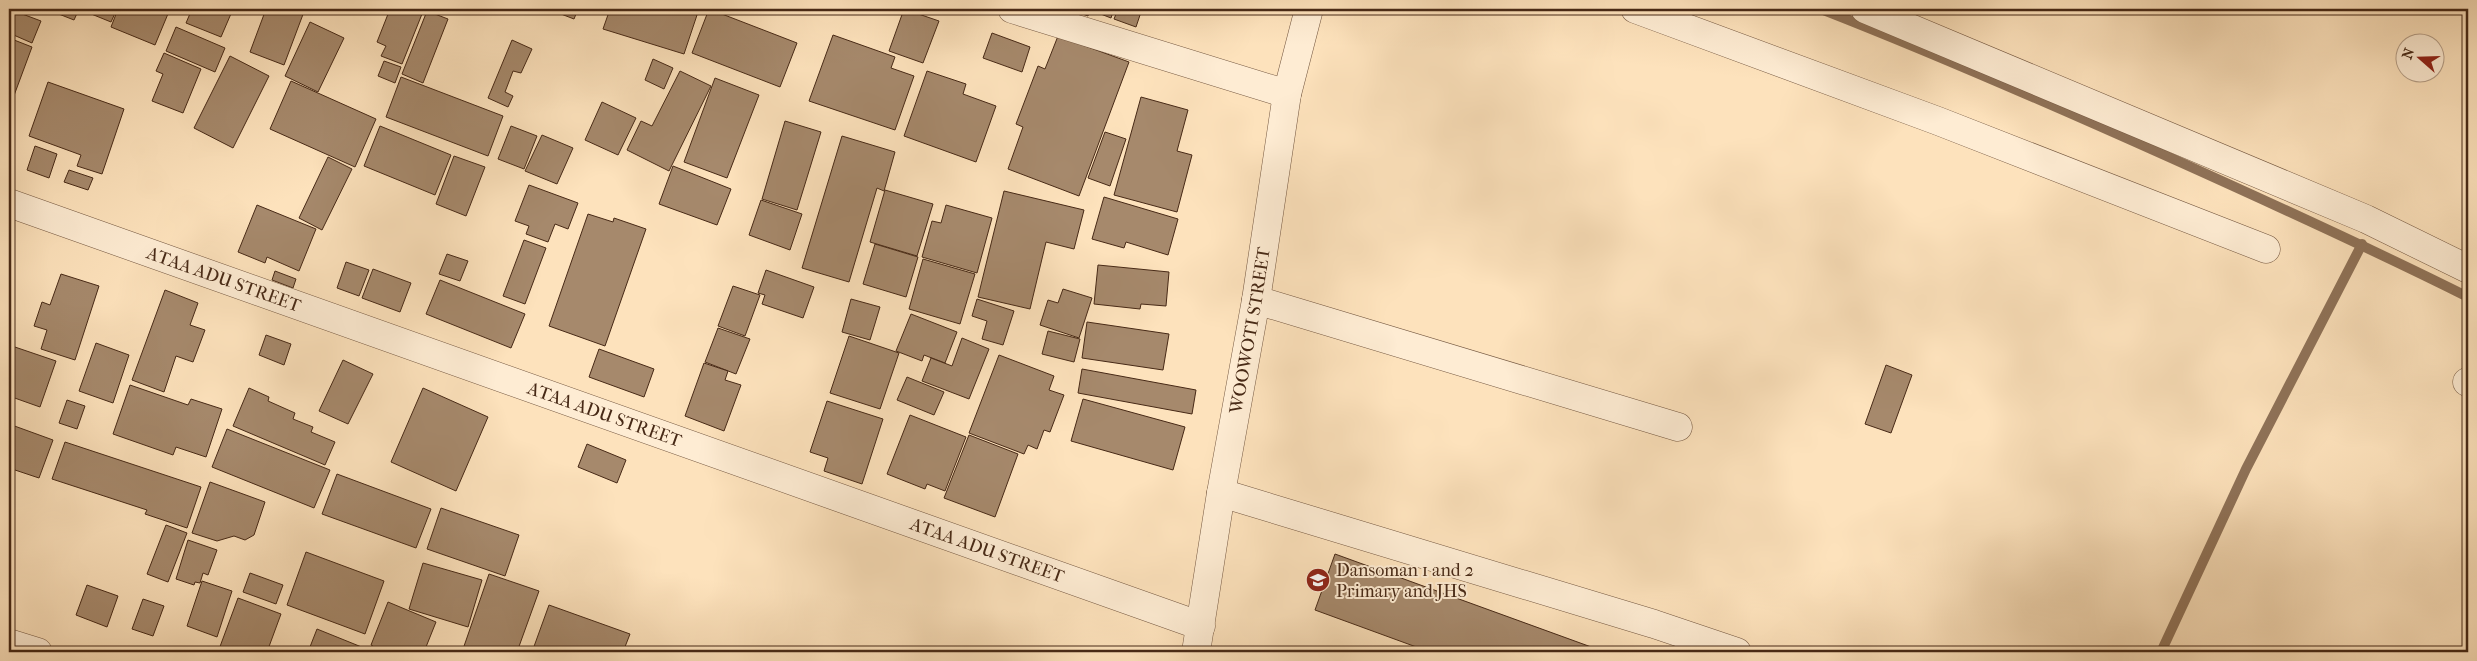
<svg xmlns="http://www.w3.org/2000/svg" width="2477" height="661" viewBox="0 0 2477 661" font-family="'IM FELL French Canon',serif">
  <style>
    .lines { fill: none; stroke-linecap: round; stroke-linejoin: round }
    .stream { stroke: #8f7258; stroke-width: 10 }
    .building { fill: #a6896c; stroke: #472916 }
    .minor-casing { stroke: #745740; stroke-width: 29 }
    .minor { stroke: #feecd3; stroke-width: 28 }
    .labels { text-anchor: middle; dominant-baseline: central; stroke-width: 4; stroke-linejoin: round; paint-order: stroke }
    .street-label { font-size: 18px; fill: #472916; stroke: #feecd3 }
    .poi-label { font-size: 18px; fill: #472916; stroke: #feecd3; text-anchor: start }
  </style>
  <rect width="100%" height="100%" fill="#fde2bc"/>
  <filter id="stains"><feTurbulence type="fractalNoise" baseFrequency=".004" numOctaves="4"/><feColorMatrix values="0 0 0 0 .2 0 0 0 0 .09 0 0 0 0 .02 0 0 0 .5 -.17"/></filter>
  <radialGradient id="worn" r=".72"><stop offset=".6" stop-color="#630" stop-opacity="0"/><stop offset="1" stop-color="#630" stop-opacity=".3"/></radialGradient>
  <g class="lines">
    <g class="stream">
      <path d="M1821,9C1939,55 2055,106 2171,158C2271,203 2370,248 2468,297"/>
      <polyline points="2161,652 2246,469 2362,244"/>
    </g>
  </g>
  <g class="building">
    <polygon points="9,9 41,21 32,43 9,33"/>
    <polygon points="46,9 79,9 74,20"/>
    <polygon points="79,9 117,9 111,22"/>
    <polygon points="118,9 170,9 155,45 111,27"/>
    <polygon points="192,9 233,9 221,37 186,23"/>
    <polygon points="266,9 305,9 284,65 250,52"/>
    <polygon points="390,9 424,9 402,64 381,56 386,46 377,42"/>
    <polygon points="548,9 578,9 574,19"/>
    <polygon points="610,9 678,9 697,15 684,54 603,29"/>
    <polygon points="709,9 797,43 780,87 692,53"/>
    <polygon points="904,9 939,21 923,63 889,51"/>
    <polygon points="1069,9 1090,9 1088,16"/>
    <polygon points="1094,9 1114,9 1111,18 1093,11"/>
    <polygon points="1118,9 1142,9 1136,27 1114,19"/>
    <polygon points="427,11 448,19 423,83 402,74"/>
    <polygon points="310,22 344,38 318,92 285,76"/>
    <polygon points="176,27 225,48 215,72 166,51"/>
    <polygon points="992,33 1030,47 1022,72 983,58"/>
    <polygon points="833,35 895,57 891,68 914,76 895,130 809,101"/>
    <polygon points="1058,36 1129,62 1079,196 1008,169 1023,127 1016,124 1038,66 1045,69"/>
    <polygon points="9,38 32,47 9,109"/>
    <polygon points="512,40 532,49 521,73 513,71 505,92 513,96 508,107 488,98"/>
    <polygon points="164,53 201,69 183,113 152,101 163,74 156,71"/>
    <polygon points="230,56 269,76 233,148 194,128"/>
    <polygon points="653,59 673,68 664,89 645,80"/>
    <polygon points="384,61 401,67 395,83 378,76"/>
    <polygon points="680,71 711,86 669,171 627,150 641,121 652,126"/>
    <polygon points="927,71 966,84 963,94 996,106 976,162 904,136"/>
    <polygon points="401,77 503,116 488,156 386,117"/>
    <polygon points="715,78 759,95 727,178 684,162"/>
    <polygon points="291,81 376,119 355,167 270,129"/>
    <polygon points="48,82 124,109 102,174 77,166 81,155 29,136"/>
    <polygon points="1141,97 1188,110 1177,151 1192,155 1177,212 1114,195"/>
    <polygon points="602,102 636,118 618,155 585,140"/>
    <polygon points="785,121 821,132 797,210 762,199"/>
    <polygon points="380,126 451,155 435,195 364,166"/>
    <polygon points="511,126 537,136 524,169 498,159"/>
    <polygon points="1105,132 1126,139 1110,186 1088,178"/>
    <polygon points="542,135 573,148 557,184 525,171"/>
    <polygon points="842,136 895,152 884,191 877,188 849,282 802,268"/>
    <polygon points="35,146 57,154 49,178 27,170"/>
    <polygon points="454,156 485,167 466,216 436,204"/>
    <polygon points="328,157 352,169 322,230 299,218"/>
    <polygon points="673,166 731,189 717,225 659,204"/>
    <polygon points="69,170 93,178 88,190 64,182"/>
    <polygon points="529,185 578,203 568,229 555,224 548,242 526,234 529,226 515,221"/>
    <polygon points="885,190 933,204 917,256 870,242"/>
    <polygon points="1004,191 1084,210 1074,249 1046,242 1030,309 978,297"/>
    <polygon points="1104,197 1178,219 1168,255 1126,242 1124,248 1092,239"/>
    <polygon points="761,200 802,214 790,250 749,235"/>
    <polygon points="257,205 316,229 299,271 267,257 265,263 238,252"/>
    <polygon points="946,205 992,218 977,273 922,257 932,221 941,223"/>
    <polygon points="588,214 613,222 614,218 646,229 605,346 549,326"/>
    <polygon points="524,240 546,248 525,304 503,296"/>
    <polygon points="875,244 918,257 906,297 863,284"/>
    <polygon points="447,254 468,261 460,281 439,274"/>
    <polygon points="923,259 975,274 960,324 909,309"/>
    <polygon points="346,262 369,270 359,296 337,288"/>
    <polygon points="1098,265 1169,272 1166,306 1141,304 1140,309 1094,304"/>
    <polygon points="373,269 411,283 400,312 362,298"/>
    <polygon points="766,270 814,287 803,318 762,304 765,295 758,293"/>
    <polygon points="275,271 296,279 293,288 272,280"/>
    <polygon points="61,274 99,286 75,360 41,349 47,330 34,326 42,302 50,305"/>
    <polygon points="440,280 525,314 511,348 426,314"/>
    <polygon points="733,286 760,295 745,336 718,326"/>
    <polygon points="1063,289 1092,298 1079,338 1040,325 1048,300 1058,303"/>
    <polygon points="165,290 198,303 190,325 205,330 193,362 176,356 164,392 132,380"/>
    <polygon points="851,299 880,307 870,340 842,332"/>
    <polygon points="977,299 1014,311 1003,345 982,339 987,321 972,316"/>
    <polygon points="911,314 957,332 945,363 924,355 922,361 896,351"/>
    <polygon points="1087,322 1169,334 1163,370 1082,358"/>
    <polygon points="718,328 750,339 736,374 705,362"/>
    <polygon points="1048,331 1080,339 1074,362 1042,354"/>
    <polygon points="266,335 291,344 284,365 259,355"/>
    <polygon points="849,336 899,353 880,409 830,393"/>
    <polygon points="962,338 989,349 969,399 922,381 931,358 952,366"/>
    <polygon points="96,343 129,355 113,403 79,391"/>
    <polygon points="9,345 56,361 40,407 9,396"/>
    <polygon points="599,349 654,369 644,397 589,377"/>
    <polygon points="999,355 1054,376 1049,390 1064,395 1050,432 1044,430 1037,449 1028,445 1024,454 969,433"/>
    <polygon points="343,360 373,374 348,424 319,411"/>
    <polygon points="704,363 728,371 725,380 741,385 724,431 685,416"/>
    <polygon points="1886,365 1912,375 1891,433 1865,424"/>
    <polygon points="1082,369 1196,390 1192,414 1078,393"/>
    <polygon points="907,377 944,392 934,415 897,400"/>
    <polygon points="130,385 188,405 191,399 222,409 206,457 176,447 173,455 113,434"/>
    <polygon points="249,388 269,397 268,401 295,413 293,419 313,427 311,432 335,442 325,465 233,426"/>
    <polygon points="423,388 488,417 456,491 391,462"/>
    <polygon points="1083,399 1185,427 1173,470 1071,441"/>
    <polygon points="67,400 85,406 77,429 59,423"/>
    <polygon points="827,401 883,419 862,484 824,471 828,458 810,452"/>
    <polygon points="910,415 966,437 945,491 927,484 925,489 887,474"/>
    <polygon points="9,424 53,440 39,478 9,468"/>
    <polygon points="227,429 330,470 314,508 212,467"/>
    <polygon points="969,435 1018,454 995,517 944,498"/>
    <polygon points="65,442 201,487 187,528 145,514 147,510 52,479"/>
    <polygon points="587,444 626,460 617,483 578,467"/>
    <polygon points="337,474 431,509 416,548 322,514"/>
    <polygon points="210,482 265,502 254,535 245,540 234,536 217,541 192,533"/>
    <polygon points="441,508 519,535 505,576 427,549"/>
    <polygon points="166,525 187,533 168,582 147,574"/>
    <polygon points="188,540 217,550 208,575 203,573 200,583 195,582 194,585 176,579"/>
    <polygon points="306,552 384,581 365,634 287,605"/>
    <polygon points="1335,554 1605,652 1430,652 1315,610"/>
    <polygon points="423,563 482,580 468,627 409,609"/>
    <polygon points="250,573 283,585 276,604 243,592"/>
    <polygon points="489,574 539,591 517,652 462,652"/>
    <polygon points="202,581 232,591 217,637 187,626"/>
    <polygon points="87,585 118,596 107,627 76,615"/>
    <polygon points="238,598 281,614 267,652 218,652"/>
    <polygon points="143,599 164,606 153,636 132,629"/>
    <polygon points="388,602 436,622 424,652 370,652 373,646 371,645"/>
    <polygon points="549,605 630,634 623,652 532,652"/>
    <polygon points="317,629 369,650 368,652 308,652"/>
  </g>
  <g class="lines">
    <g class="minor-casing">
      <g id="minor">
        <polyline points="1012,9 1287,94"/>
        <polyline points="1635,9 1938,121 2266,249"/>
        <polyline points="1865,9 2366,219 2468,269"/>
        <path id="s1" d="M9,203L1201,626"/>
        <polyline points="1256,300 1678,427"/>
        <polyline points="2467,382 2468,382"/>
        <polyline points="1221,493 1654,624 1737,652"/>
        <polyline points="9,643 38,652"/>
        <path id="s2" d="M1196,652L1221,493L1256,300L1287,94L1309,9"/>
      </g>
    </g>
    <use href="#minor" class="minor"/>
  </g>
  <defs>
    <g id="school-disc" transform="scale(1.25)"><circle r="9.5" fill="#8f2418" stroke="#feecd3"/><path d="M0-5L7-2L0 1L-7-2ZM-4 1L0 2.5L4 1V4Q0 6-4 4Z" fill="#fff"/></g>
  </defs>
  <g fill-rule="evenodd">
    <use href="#school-disc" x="1318" y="580"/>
  </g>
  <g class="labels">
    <g class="street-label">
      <text stroke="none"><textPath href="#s1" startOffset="228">ATAA ADU STREET</textPath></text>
      <text stroke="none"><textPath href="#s2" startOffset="326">WOOWOTI STREET</textPath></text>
      <text stroke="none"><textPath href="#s1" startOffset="632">ATAA ADU STREET</textPath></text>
      <text stroke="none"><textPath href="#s1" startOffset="1038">ATAA ADU STREET</textPath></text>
    </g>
    <g class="poi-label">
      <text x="1336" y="570">Dansoman 1 and 2<tspan x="1336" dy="21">Primary and JHS</tspan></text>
    </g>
  </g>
  <rect width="2477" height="661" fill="none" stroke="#fde2bc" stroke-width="30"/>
  <rect x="10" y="10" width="2457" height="641" fill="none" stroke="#472916" stroke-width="2.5"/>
  <rect x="15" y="15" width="2447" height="631" fill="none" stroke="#472916"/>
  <g transform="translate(2420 58) rotate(290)"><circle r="24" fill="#feecd3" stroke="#b59e87"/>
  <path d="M0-4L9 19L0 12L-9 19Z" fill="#8f2418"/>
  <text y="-8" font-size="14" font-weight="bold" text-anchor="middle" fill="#472916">N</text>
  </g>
  <rect width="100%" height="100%" filter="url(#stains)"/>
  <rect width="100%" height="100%" fill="url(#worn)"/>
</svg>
